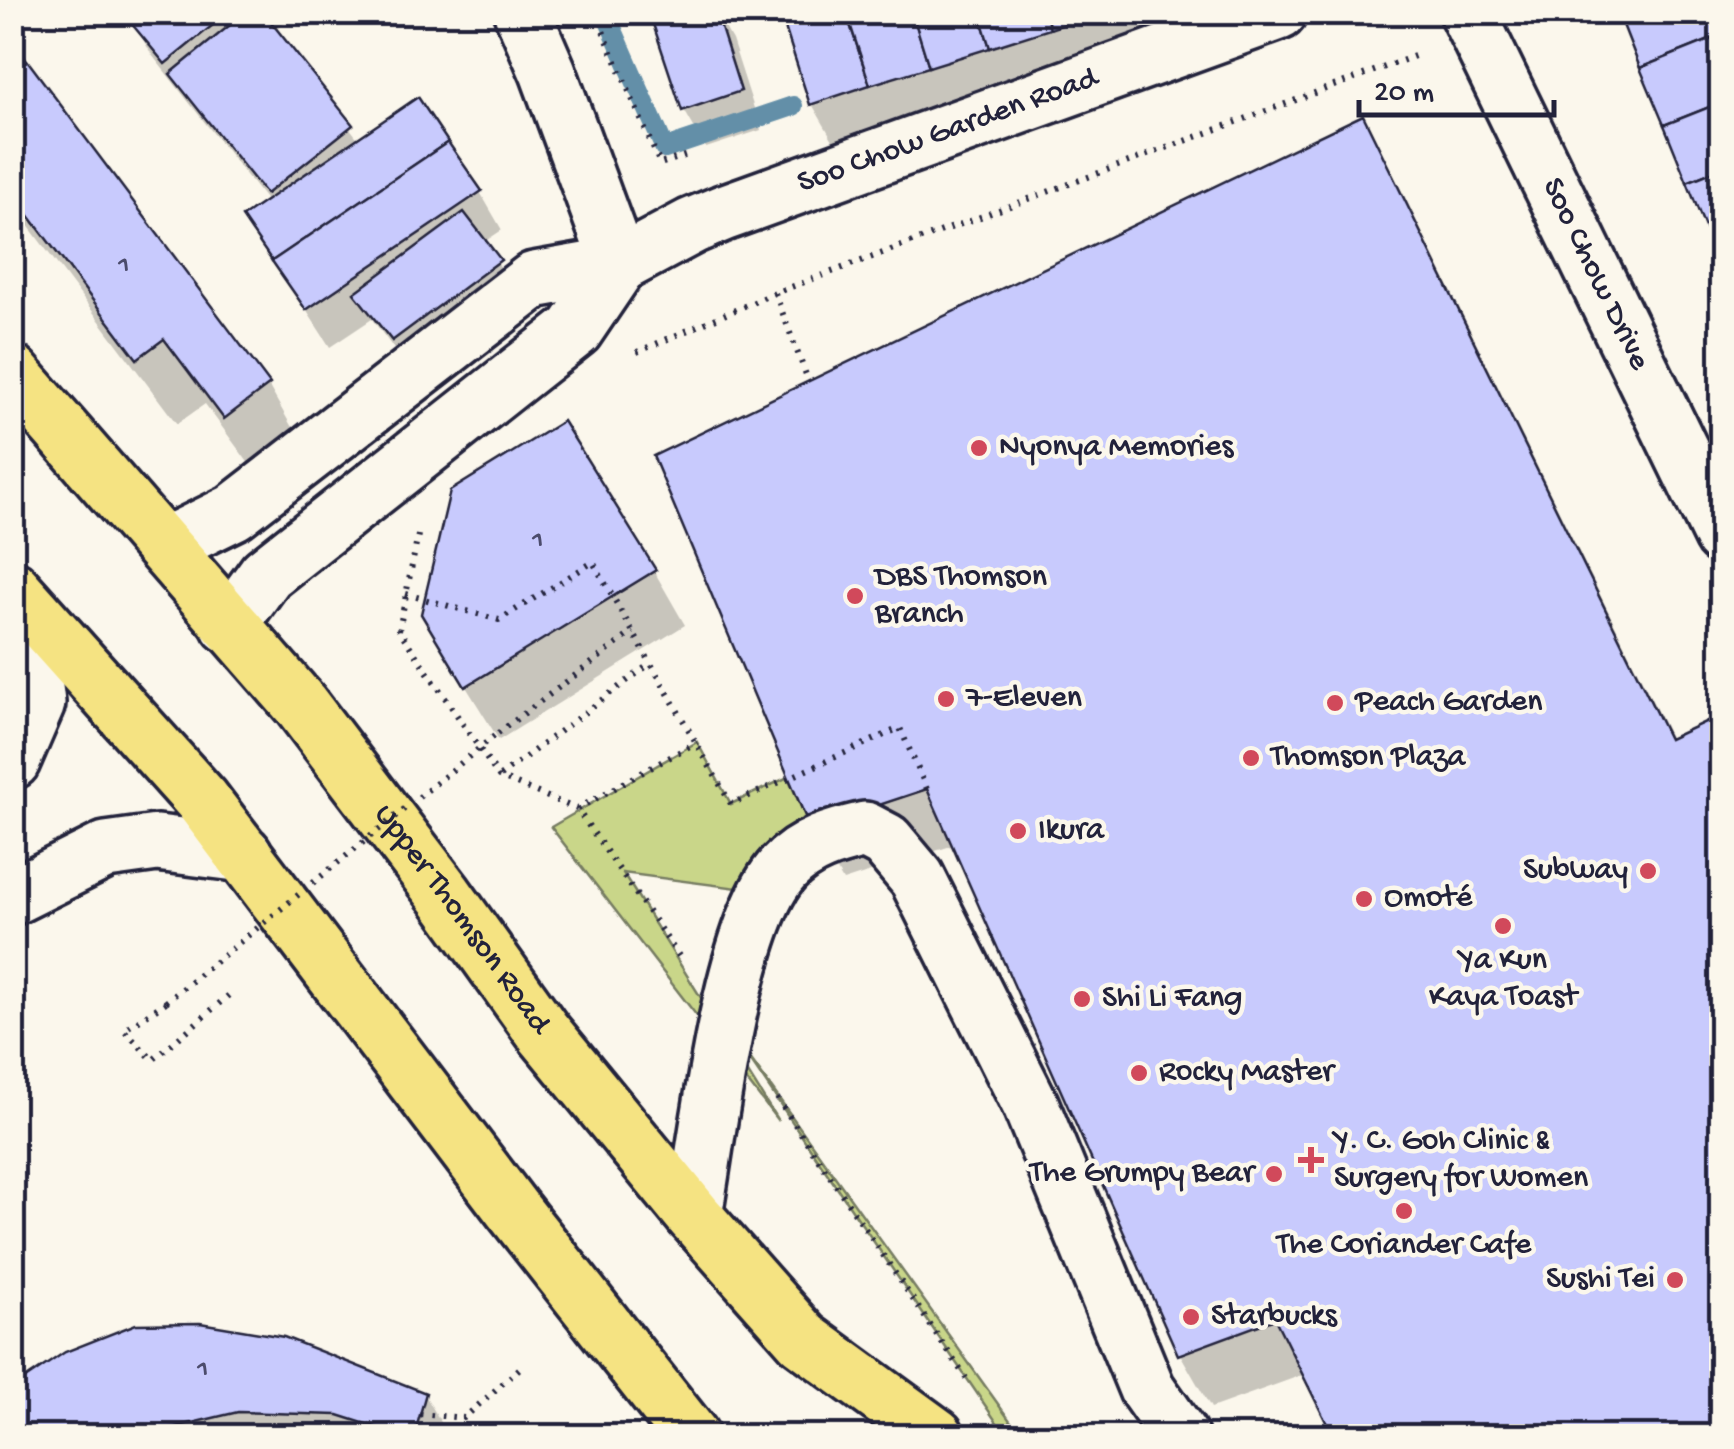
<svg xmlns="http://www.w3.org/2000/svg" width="1734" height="1449" viewBox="0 0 1734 1449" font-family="'Gochi Hand',sans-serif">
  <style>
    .green { fill: #c9d689; stroke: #767c62; stroke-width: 2.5 }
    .shadow { fill: #0003 }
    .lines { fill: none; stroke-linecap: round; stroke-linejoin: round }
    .stream { stroke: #648fa8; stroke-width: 20 }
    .building { fill: #c8cafd; stroke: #22223b; stroke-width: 2.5 }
    .minor-casing { stroke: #22223b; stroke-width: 62 }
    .major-casing { stroke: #22223b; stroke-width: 62 }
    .path { stroke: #22223b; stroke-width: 6; stroke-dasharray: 2.5 8; stroke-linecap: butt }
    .minor { stroke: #fbf7ec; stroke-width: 55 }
    .major { stroke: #f5e382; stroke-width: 55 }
    .path-bridge { stroke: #22223b; stroke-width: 6; stroke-dasharray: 2.5 8; stroke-linecap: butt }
    .poi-dot { fill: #d1495b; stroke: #fbf7ec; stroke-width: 4 }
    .labels { text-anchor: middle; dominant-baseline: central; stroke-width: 9; stroke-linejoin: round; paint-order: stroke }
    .number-label { font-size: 28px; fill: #4c4c6c }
    .street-label { font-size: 32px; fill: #22223b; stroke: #fbf7ec }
    .poi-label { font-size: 32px; fill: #22223b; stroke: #fbf7ec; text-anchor: start }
  </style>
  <rect width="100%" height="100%" fill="#fbf7ec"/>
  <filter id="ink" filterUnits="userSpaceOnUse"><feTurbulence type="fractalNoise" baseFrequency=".01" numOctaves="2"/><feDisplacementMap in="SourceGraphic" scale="20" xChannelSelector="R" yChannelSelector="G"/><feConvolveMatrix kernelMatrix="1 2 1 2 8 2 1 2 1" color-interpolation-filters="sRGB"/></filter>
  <g filter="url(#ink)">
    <g class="green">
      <polygon points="697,742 731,804 788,777 810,828 768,892 623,873 778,1121 551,827"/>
      <polygon points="727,1026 1021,1436 1006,1436"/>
    </g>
    <g class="shadow">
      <polygon points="136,12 295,12 275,31 359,140 480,192 502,230 484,242 521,299 415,378 372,319 330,347 246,217 268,203 152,55 130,17"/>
      <polygon points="675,12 716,12 732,40 761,130 706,148 684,110"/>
      <polygon points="783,12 1244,12 834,142 812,104"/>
      <polygon points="12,44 268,385 306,452 264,484 205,404 177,424 12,204"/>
      <polygon points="1362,118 1393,173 1672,741 1722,717 1722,1436 1336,1436 1305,1374 1211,1408 1180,1354 954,845 843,881 812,827"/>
      <polygon points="654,571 685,625 499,740 455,669"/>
      <polygon points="12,1391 425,1395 449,1436 12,1436"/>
    </g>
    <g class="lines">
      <polyline class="stream" points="605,12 665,149 793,106"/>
    </g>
    <g class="building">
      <polygon points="132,12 229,12 165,64 126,17"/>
      <polygon points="246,12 263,12 353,125 266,194 170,74"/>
      <polygon points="667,12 716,12 741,91 682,111 651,18"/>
      <polygon points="780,12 846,12 870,85 810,105"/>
      <polygon points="846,12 912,12 929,67 870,85"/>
      <polygon points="912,12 979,12 990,48 929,67"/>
      <polygon points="979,12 1045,12 1050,29 990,48"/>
      <polygon points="1045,12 1101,12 1050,29"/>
      <polygon points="1618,12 1722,12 1722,35 1640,68"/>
      <polygon points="1722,35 1722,102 1664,125 1640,68"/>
      <polygon points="12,40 270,384 224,419 164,339 137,359 12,193"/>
      <polygon points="418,97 448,142 272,261 242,217"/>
      <polygon points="1722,102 1722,168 1687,182 1664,125"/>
      <polygon points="1363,115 1669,739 1722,714 1722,1436 1333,1436 1275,1319 1178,1355 927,789 810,828 653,456"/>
      <polygon points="448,142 482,191 306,310 272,261"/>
      <polygon points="1722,168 1722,235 1710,240 1687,182"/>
      <polygon points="464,212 501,260 392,341 354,293"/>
      <polygon points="1722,235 1722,268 1710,240"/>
      <polygon points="563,421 656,570 465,687 421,614 450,491"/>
      <polygon points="200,1323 284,1337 426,1393 414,1436 404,1436 338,1415 238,1412 137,1436 12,1436 12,1388 65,1352 136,1324"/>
    </g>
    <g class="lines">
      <g class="minor-casing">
        <g id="minor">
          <polyline points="522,12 548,72 619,265"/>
          <path id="s1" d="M1467,12L1722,536"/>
          <path id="s2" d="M165,546L234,512L534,280L619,265L692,226L723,213L1279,12"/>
          <polyline points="229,625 266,574 575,330 619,265"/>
          <polyline points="12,761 37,703 24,603"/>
          <polyline points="12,897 106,850 157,843 244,854"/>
          <path d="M694,1216C708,1135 731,926 783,869C805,845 835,837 865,830L886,841L917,878L1031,1106L1147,1389L1180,1436"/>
        </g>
      </g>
      <g class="major-casing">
        <g id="major">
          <path id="s3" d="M12,373L300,704L445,895L543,1032L694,1216L803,1339L936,1436"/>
          <polyline points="12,588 202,800 512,1209 691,1436"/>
        </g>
      </g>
      <g class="path">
        <polyline points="595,12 660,164 691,154"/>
        <polyline points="775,293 808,380"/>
        <polyline points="637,352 775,293 1420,54"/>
        <polyline points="418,535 399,630 499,777 577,809 679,956"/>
        <polyline points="406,594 499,620 593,562 731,804 900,728 930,796"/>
        <polyline points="498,733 633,632"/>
        <polyline points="500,776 651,663"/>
        <polyline points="577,809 697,742"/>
        <polyline points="166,1002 124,1030 153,1060 229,995"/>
        <polyline points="777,1098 966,1378"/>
        <polyline points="420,1414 464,1418 521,1367"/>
      </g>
      <use href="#minor" class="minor"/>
      <use href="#major" class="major"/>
      <polyline class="path-bridge" points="166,1002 498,733"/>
    </g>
  </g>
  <g class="poi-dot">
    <circle cx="979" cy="448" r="10"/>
    <circle cx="855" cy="596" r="10"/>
    <circle cx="946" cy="699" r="10"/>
    <circle cx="1335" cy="703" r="10"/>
    <circle cx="1251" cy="758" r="10"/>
    <circle cx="1018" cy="831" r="10"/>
    <circle cx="1648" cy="871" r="10"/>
    <circle cx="1364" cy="899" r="10"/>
    <circle cx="1503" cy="926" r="10"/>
    <circle cx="1082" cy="999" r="10"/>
    <circle cx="1139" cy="1073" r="10"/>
    <path d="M1306 1145h10v10h10v10h-10v10h-10v-10h-10v-10h10z"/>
    <circle cx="1274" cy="1174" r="10"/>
    <circle cx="1404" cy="1211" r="10"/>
    <circle cx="1675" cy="1280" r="10"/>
    <circle cx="1191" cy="1317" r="10"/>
  </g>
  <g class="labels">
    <g class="number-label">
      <text x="124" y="266">1</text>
      <text x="538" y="541">1</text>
      <text x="203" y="1370">1</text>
    </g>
    <g class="street-label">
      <text stroke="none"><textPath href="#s2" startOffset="898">Soo Chow Garden Road</textPath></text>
      <text stroke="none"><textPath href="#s1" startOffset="292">Soo Chow Drive</textPath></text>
      <text stroke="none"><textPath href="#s3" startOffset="708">Upper Thomson Road</textPath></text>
    </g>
    <g class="poi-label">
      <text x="999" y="448">Nyonya Memories</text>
      <text x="875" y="578">DBS Thomson<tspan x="875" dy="37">Branch</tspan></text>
      <text x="966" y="699">7-Eleven</text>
      <text x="1355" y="703">Peach Garden</text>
      <text x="1271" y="758">Thomson Plaza</text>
      <text x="1038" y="831">Ikura</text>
      <text x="1628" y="871" text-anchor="end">Subway</text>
      <text x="1384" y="899">Omoté</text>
      <text x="1503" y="961" text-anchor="middle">Ya Kun<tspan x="1503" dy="37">Kaya Toast</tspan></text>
      <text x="1102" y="999">Shi Li Fang</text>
      <text x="1159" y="1073">Rocky Master</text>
      <text x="1334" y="1142">Y. C. Goh Clinic &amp;<tspan x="1334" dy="37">Surgery for Women</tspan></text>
      <text x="1254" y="1174" text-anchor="end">The Grumpy Bear</text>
      <text x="1404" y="1246" text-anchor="middle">The Coriander Cafe</text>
      <text x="1655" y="1280" text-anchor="end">Sushi Tei</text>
      <text x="1211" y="1317">Starbucks</text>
    </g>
  </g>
  <rect width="1734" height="1449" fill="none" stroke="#fbf7ec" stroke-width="50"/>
  <rect x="25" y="25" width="1684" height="1399" fill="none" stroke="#22223b" stroke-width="4" filter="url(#ink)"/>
  <path d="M1359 100v15h195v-15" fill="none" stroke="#22223b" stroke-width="5"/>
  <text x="1374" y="100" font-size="30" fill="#22223b" stroke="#fbf7ec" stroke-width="8" paint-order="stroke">20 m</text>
</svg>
